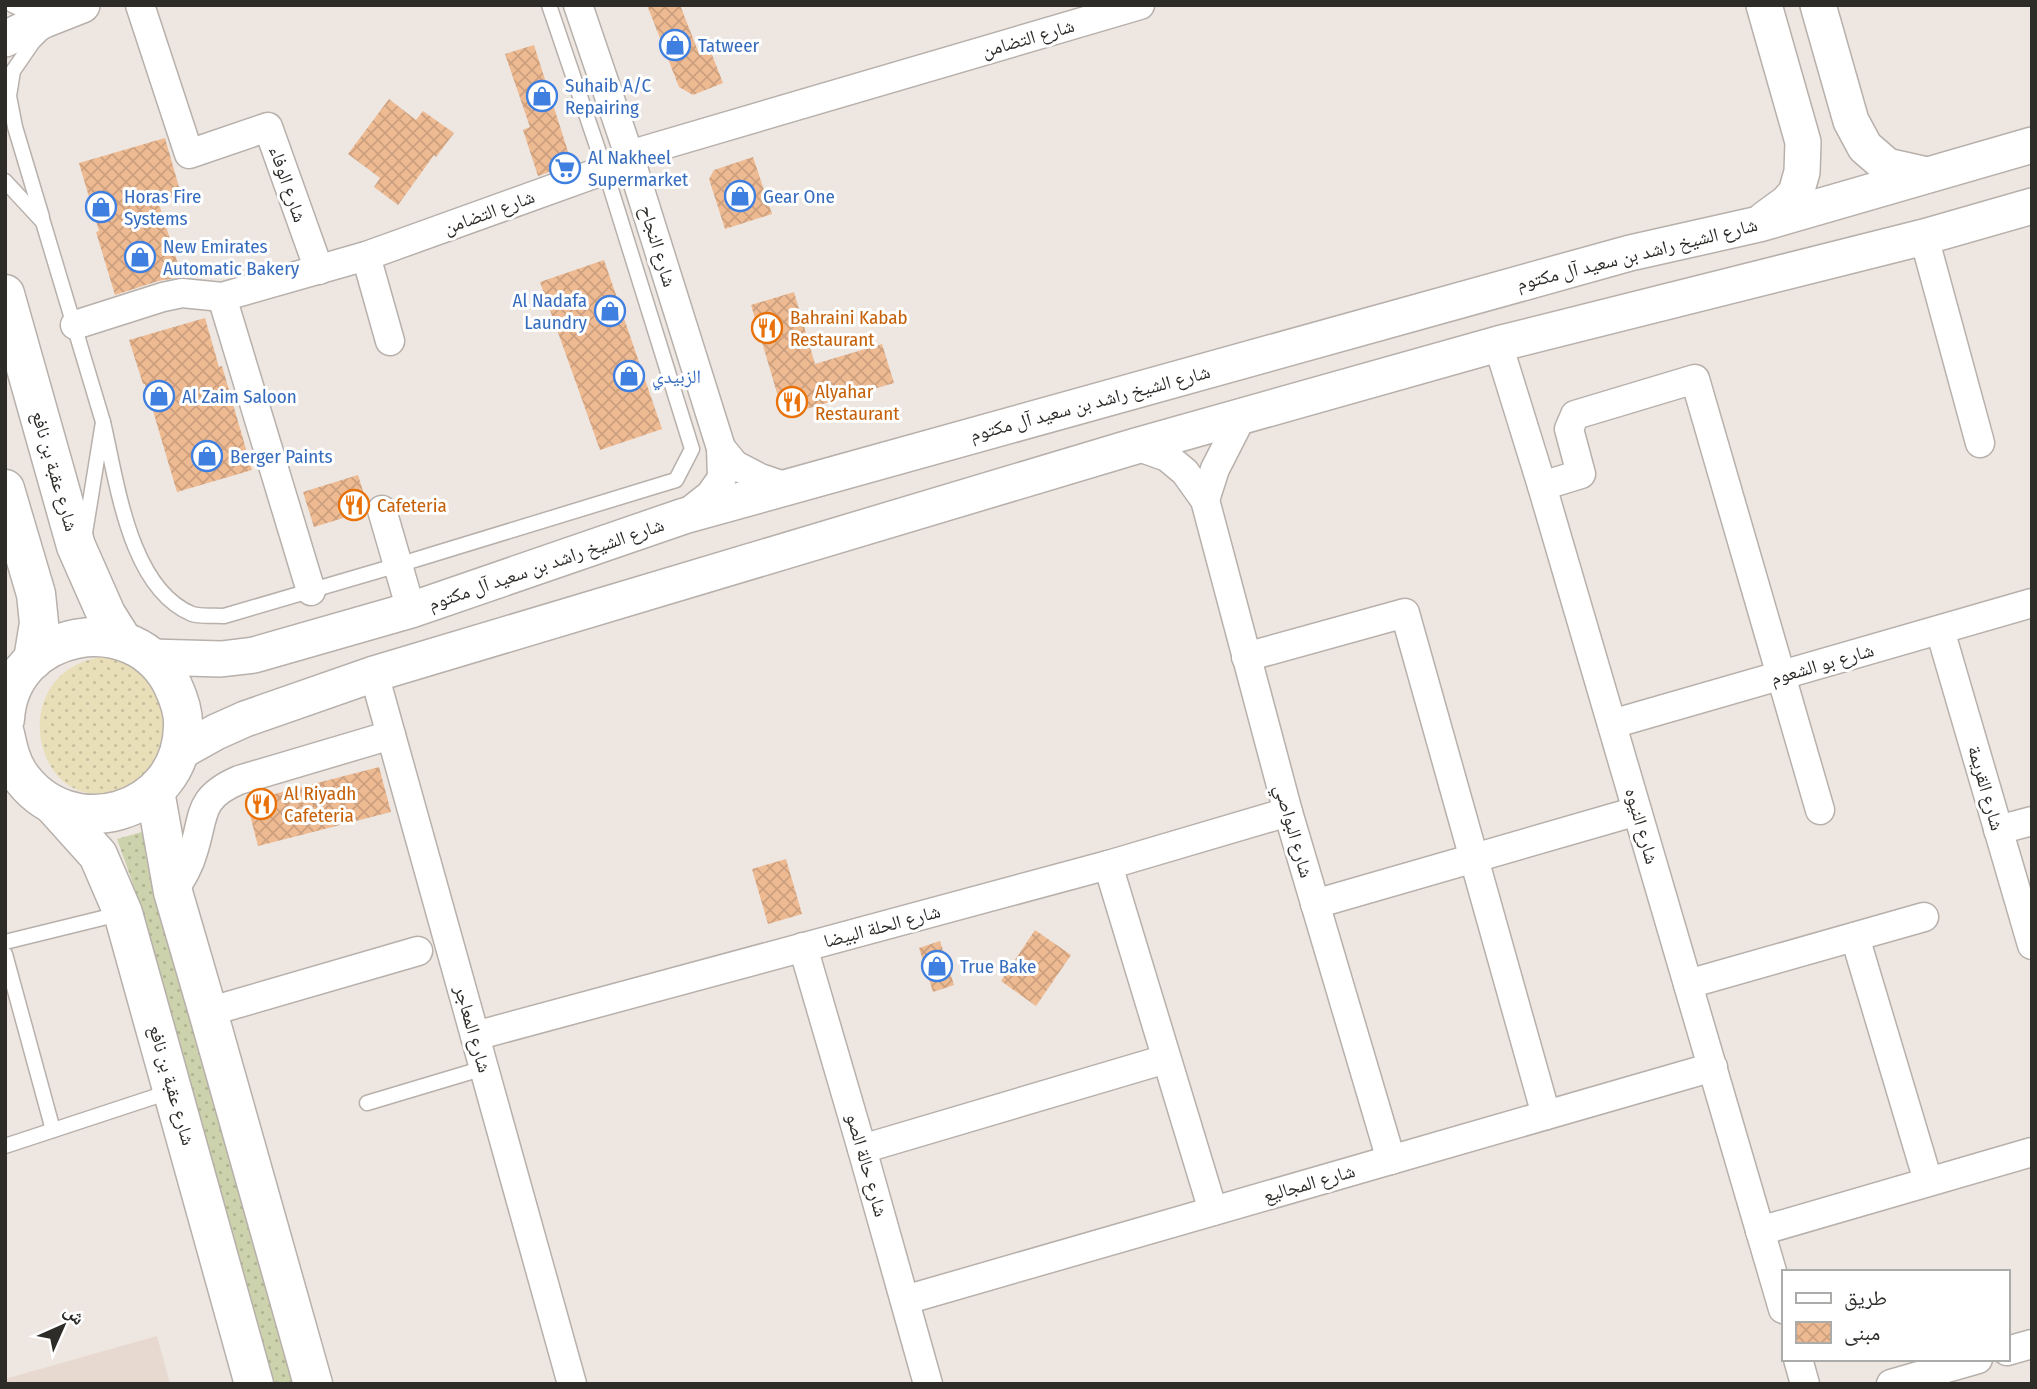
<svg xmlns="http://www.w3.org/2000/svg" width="2037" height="1389" viewBox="0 0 2037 1389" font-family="'Fira Sans Condensed','Noto Naskh Arabic',sans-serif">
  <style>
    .built { fill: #e7d9cf }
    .grass { fill: url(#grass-dots) }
    .sand { fill: url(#sand-dots) }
    .building { fill: url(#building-cross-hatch) }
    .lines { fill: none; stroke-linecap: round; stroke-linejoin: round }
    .service-casing { stroke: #b7b0ab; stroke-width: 17 }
    .minor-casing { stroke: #b7b0ab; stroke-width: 31 }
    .tertiary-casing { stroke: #b7b0ab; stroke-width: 38 }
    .secondary-casing { stroke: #b7b0ab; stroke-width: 41 }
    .service { stroke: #fff; stroke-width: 14 }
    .minor { stroke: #fff; stroke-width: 28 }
    .tertiary { stroke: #fff; stroke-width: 35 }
    .secondary { stroke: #fff; stroke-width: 38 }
    .labels { text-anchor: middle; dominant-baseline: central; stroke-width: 6; stroke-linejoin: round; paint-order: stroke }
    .street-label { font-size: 19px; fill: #2e2c29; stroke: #fff }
    .shop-label { font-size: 19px; fill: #366cbe; stroke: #fff; text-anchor: start }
    .food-label { font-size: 19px; fill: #c56008; stroke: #fff; text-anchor: start }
  </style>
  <defs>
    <pattern id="grass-dots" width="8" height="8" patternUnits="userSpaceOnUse" patternTransform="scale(1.75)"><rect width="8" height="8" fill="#ccd2ab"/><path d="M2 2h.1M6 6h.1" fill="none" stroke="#b0b493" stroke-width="1.8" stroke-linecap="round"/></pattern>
    <pattern id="sand-dots" width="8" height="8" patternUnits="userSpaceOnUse" patternTransform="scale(1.75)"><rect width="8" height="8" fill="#e8dfb9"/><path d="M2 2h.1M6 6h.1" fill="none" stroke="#c7c09f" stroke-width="1.8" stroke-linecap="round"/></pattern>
    <pattern id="building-cross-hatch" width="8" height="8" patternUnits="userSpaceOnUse" patternTransform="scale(1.75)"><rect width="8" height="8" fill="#edba92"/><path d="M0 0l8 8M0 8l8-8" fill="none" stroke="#cca07e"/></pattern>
  </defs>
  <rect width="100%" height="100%" fill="#eee6e1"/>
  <polygon class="built" points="157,1336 170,1384 5,1384 5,1379"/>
  <polygon class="grass" points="149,830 299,1384 271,1384 131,878 117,839"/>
  <path class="sand" d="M102,657L120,660L151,680L169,731C165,740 150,774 144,779C140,783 130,785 124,788C35,825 0,672 102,657Z"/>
  <g class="building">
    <polygon points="647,5 680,5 698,51 709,47 723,83 693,95 679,87"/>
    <polygon points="534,45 572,164 538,176 523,130 530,127 505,54"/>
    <polygon points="389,99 416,120 423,111 454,133 436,157 434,155 398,205 374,187 380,178 348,154"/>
    <polygon points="165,138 181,194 158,201 182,277 158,281 115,295 96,232 99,231 79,163"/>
    <polygon points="753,157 772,214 725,229 709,179 714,170"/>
    <polygon points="604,260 662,429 600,450 540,282"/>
    <polygon points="794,292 815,364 882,344 894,383 789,414 782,410 751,305"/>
    <polygon points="205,318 219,367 222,366 252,470 177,492 145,384 143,384 129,340"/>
    <polygon points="358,475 367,504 366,511 314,527 303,492"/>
    <polygon points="379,767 391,812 258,846 250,815 263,797"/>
    <polygon points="786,859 802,914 768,924 752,869"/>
    <polygon points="1035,930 1071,955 1036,1006 1001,981"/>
    <polygon points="940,941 954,985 933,992 919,948"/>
  </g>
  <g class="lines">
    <g class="service-casing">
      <g id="service">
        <polyline points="12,5 21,9 46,12"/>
        <polyline points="5,181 43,222 103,422 85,533"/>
        <polyline points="42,217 15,127 9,96 13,71 33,42 43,32"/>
        <path d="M103,422C117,481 129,588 192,614C201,617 214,615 224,616L398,565L676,480L692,449L605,170L549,5"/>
        <polyline points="5,942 123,913"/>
        <polyline points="5,954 53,1130"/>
        <polyline points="367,1103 484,1068"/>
        <polyline points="5,1146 172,1091"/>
      </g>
    </g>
    <g class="minor-casing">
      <g id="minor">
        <polyline points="140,5 189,154 268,127 319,270"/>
        <polyline points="578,5 629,155 721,448 722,478 710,495 686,514"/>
        <polyline points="1924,237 1980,443"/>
        <polyline points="366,256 390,341"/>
        <polyline points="222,297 311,591"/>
        <polyline points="75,325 163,297 182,293 222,297 366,256 605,170 629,155 1140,5"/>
        <polyline points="1498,344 1542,486 1783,1309"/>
        <polyline points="1136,446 1167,457 1185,472 1205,500 1288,812 1391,1160"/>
        <polyline points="721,448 735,465 760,478 787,487"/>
        <polyline points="1542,486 1581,474 1569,429 1575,415 1695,379 1820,810"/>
        <polyline points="1205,500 1215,469 1242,416"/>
        <polyline points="382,510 411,610"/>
        <polyline points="1940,630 2032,945"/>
        <polyline points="1246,657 1405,613 1546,1115"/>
        <polyline points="374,674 572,1384"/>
        <polyline points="1612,724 2032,603"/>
        <polyline points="1998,830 2032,821"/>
        <polyline points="1108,865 1213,1211"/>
        <path d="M173,892C181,879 189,867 193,852C205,815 197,798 239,780L391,735"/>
        <polyline points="1315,904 1637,811"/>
        <polyline points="1855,937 1928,1181"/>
        <polyline points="803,947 862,1149 928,1384"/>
        <polyline points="1688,984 1924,917"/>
        <polyline points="208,1012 418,951"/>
        <polyline points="475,1036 1108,865 1288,812"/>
        <polyline points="862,1149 1166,1059"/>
        <polyline points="1760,1231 2032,1152"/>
        <polyline points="905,1300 1713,1067"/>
        <polyline points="2007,1351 2032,1344"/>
        <polyline points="1798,1359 1805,1384"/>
        <polyline points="1891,1384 1978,1359"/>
      </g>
    </g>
    <g class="tertiary-casing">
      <g id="tertiary">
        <polyline points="1764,5 1803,142 1802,172 1796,193 1787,203 1765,219"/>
        <polyline points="1818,5 1851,121 1865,147 1887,166 1927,175"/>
        <polyline points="5,39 44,20 82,5"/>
        <polyline points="151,657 221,659 254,655 411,610 684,516 1630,253 1759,224 2032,145"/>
        <polyline points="180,752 216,732 245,719 374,674 1136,446 1498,344 1924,237 2032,206"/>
      </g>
    </g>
    <g class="secondary-casing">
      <g id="secondary">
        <polyline points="5,294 76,546 106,614 123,641"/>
        <polyline points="5,489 36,594 39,623 33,660"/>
        <path d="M5,719C10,629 135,606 173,686C179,699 184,713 183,727C181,815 68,846 19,774C11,762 8,748 5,734"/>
        <polyline points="155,791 173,892 208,1012 313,1384"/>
        <polyline points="53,805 98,855 123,913 254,1384"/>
      </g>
    </g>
    <use href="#service" class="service"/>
    <use href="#minor" class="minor"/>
    <use href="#tertiary" class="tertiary"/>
    <use href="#secondary" class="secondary"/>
  </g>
  <defs>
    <g id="shop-ring" transform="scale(1.575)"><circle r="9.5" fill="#fff" stroke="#3f7fe0" stroke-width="1.5"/><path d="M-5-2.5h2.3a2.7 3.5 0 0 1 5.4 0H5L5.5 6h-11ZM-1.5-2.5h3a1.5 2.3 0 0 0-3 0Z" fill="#3f7fe0"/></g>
    <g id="supermarket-ring" transform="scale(1.575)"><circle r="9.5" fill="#fff" stroke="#3f7fe0" stroke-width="1.5"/><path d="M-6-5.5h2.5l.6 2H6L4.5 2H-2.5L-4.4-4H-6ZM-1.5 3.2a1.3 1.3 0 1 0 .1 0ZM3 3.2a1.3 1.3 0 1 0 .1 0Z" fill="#3f7fe0"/></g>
    <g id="restaurant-ring" transform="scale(1.575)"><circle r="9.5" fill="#fff" stroke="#e8710a" stroke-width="1.5"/><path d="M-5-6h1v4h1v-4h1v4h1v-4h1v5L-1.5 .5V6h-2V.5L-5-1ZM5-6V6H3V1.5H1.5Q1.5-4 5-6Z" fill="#e8710a"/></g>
  </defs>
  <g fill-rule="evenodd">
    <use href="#shop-ring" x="675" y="45"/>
    <use href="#shop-ring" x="542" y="96"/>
    <use href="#supermarket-ring" x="565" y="168"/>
    <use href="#shop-ring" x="740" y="196"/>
    <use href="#shop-ring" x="101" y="207"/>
    <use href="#shop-ring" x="140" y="257"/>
    <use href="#shop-ring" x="610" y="311"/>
    <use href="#restaurant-ring" x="767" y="328"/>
    <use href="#shop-ring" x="629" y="376"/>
    <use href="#shop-ring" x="159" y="396"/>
    <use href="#restaurant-ring" x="792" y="402"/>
    <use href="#shop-ring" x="207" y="456"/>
    <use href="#restaurant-ring" x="354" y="505"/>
    <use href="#restaurant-ring" x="261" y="804"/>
    <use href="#shop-ring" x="937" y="966"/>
  </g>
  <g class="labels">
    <g class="street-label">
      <text transform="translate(1028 38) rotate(-16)">شارع التضامن</text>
      <text transform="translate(288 184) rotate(71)">شارع الوفاء</text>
      <text transform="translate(489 212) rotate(-20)">شارع التضامن</text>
      <text transform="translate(658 246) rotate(73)">شارع النجاح</text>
      <text transform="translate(1637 254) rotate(-14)">شارع الشيخ راشد بن سعيد آل مكتوم</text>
      <text transform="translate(1090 403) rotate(-15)">شارع الشيخ راشد بن سعيد آل مكتوم</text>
      <text transform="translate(55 471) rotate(74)">شارع عقبة بن نافع</text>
      <text transform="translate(546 564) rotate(-19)">شارع الشيخ راشد بن سعيد آل مكتوم</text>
      <text transform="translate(1822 664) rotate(-16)">شارع بو الشعوم</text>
      <text transform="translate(1986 788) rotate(74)">شارع القريمة</text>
      <text transform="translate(1642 826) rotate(74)">شارع النيوه</text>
      <text transform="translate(1294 831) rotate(74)">شارع البواصي</text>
      <text transform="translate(882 926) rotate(-15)">شارع الحلة البيضا</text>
      <text transform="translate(473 1029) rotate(74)">شارع المعاجر</text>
      <text transform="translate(172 1085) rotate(74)">شارع عقبة بن نافع</text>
      <text transform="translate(867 1165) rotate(74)">شارع حالة الصو</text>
      <text transform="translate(1309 1183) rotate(-16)">شارع المجاليع</text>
    </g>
    <g class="shop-label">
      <text x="698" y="45">Tatweer</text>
      <text x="565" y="85">Suhaib A/C<tspan x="565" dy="22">Repairing</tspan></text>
      <text x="588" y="157">Al Nakheel<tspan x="588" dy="22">Supermarket</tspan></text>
      <text x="124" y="196">Horas Fire<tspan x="124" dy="22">Systems</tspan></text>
      <text x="763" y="196">Gear One</text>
      <text x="163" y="246">New Emirates<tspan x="163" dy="22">Automatic Bakery</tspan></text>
      <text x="587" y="300" text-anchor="end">Al Nadafa<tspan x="587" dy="22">Laundry</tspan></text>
      <text x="652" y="376">الزبيدي</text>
      <text x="182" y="396">Al Zaim Saloon</text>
      <text x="230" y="456">Berger Paints</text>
      <text x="960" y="966">True Bake</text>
    </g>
    <g class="food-label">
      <text x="790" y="317">Bahraini Kabab<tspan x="790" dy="22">Restaurant</tspan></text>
      <text x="815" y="391">Alyahar<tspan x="815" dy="22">Restaurant</tspan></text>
      <text x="377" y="505">Cafeteria</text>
      <text x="284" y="793">Al Riyadh<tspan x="284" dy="22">Cafeteria</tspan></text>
    </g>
  </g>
  <rect width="2037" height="1389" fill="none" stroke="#2e2c29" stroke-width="14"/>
  <rect x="1782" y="1270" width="228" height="91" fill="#ffffff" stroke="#ababa9" stroke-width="2"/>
  <rect x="1796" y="1293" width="35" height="10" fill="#ffffff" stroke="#ababa9" stroke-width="2"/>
  <text x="1844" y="1305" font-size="21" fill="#2e2c29">طريق</text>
  <rect x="1796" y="1322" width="35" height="21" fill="url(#building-cross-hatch)" stroke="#ababa9" stroke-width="2"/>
  <text x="1844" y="1340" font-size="21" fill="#2e2c29">مبنى</text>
  <g transform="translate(63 1326) rotate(45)" stroke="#ffffff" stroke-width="5" paint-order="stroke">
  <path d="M0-5L12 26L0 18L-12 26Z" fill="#2e2c29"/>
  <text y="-10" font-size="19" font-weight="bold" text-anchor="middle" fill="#2e2c29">ش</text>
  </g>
</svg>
